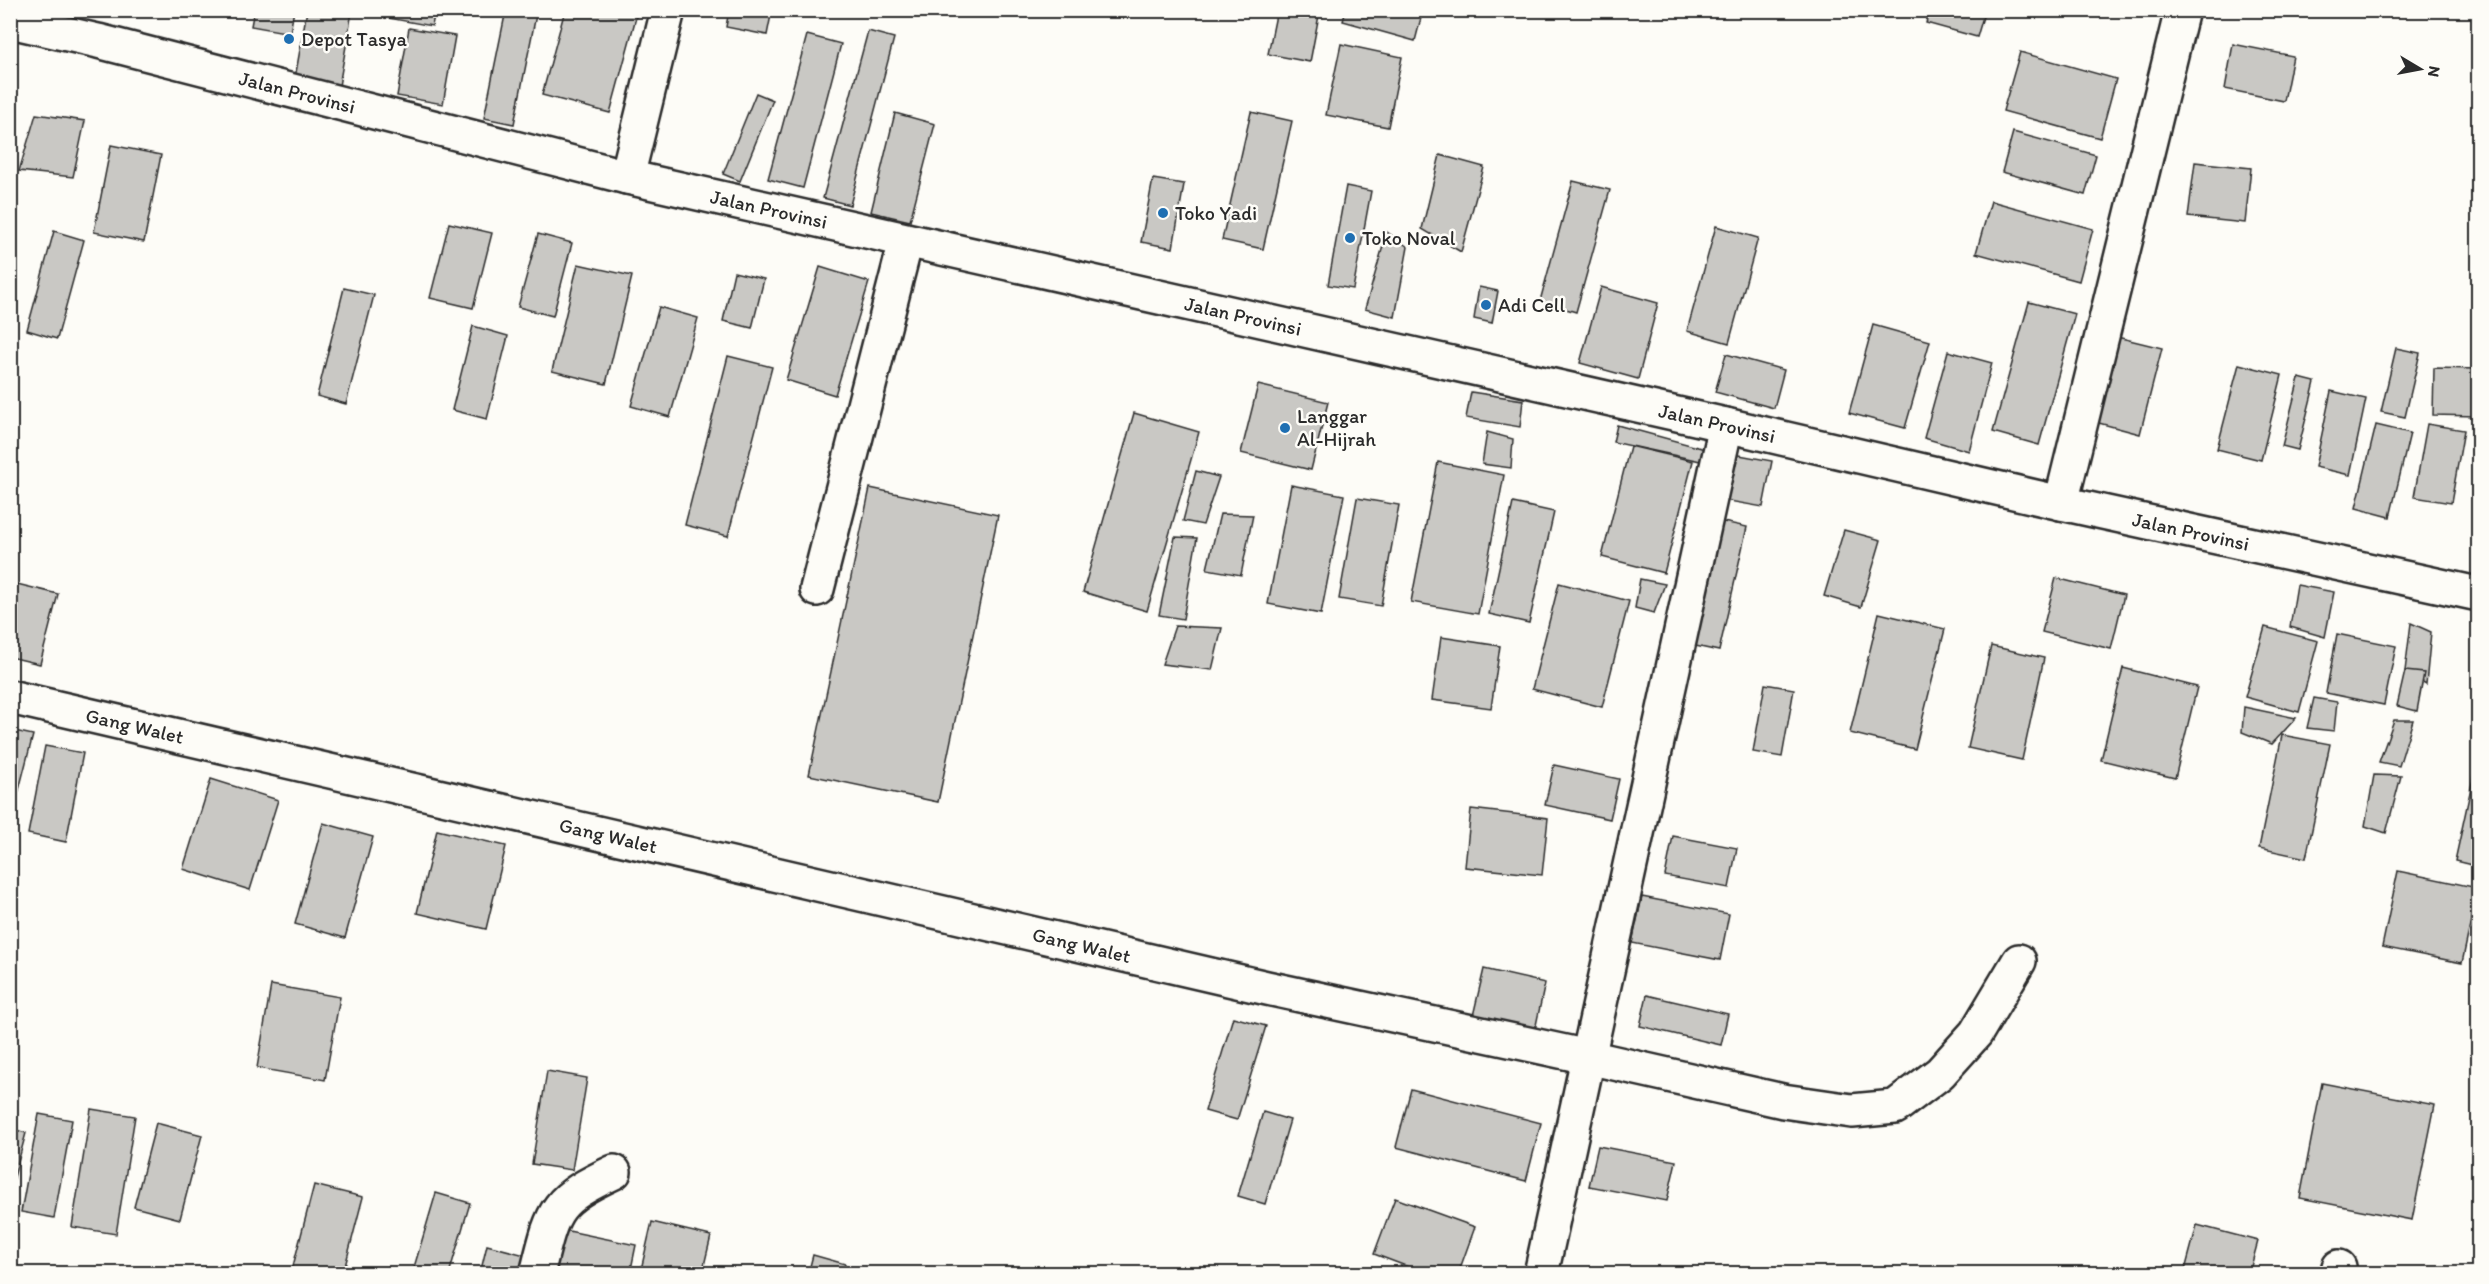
<svg xmlns="http://www.w3.org/2000/svg" width="2489" height="1284" viewBox="0 0 2489 1284" font-family="Itim,sans-serif">
  <style>
    .building { fill: #c9c8c4; stroke: #2b2b2b; stroke-width: 1.5 }
    .lines { fill: none; stroke-linecap: round; stroke-linejoin: round }
    .street-casing { stroke: #2b2b2b; stroke-width: 38 }
    .secondary-casing { stroke: #2b2b2b; stroke-width: 38 }
    .street { stroke: #fdfcf7; stroke-width: 33 }
    .secondary { stroke: #fdfcf7; stroke-width: 33 }
    .poi-dot { fill: #1f6fb2; stroke: #fdfcf7; stroke-width: 2 }
    .labels { text-anchor: middle; dominant-baseline: central; stroke-width: 5; stroke-linejoin: round; paint-order: stroke }
    .poi-label { font-size: 20px; fill: #2b2b2b; stroke: #fdfcf7; text-anchor: start }
    .street-label { font-size: 20px; fill: #2b2b2b; stroke: #fdfcf7 }
  </style>
  <rect width="100%" height="100%" fill="#fdfcf7"/>
  <filter id="ink" filterUnits="userSpaceOnUse"><feTurbulence type="fractalNoise" baseFrequency=".0167" numOctaves="2"/><feDisplacementMap in="SourceGraphic" scale="12" xChannelSelector="R" yChannelSelector="G"/><feConvolveMatrix kernelMatrix="1 2 1 2 8 2 1 2 1" color-interpolation-filters="sRGB"/></filter>
  <g filter="url(#ink)">
    <g class="building">
      <polygon points="254,10 294,10 290,33 251,26"/>
      <polygon points="307,10 352,12 339,86 295,78"/>
      <polygon points="385,10 435,10 432,26 383,17"/>
      <polygon points="506,10 537,10 514,124 484,118"/>
      <polygon points="565,10 638,10 610,113 542,95"/>
      <polygon points="729,10 772,10 767,35 726,27"/>
      <polygon points="1277,10 1320,10 1310,62 1268,54"/>
      <polygon points="1346,10 1423,10 1415,41 1343,21"/>
      <polygon points="1929,10 1985,10 1977,37 1926,23"/>
      <polygon points="409,28 455,36 443,104 397,96"/>
      <polygon points="868,31 894,38 850,205 823,198"/>
      <polygon points="807,35 841,44 803,188 768,179"/>
      <polygon points="1341,44 1402,57 1388,127 1326,115"/>
      <polygon points="2233,44 2293,56 2284,101 2225,89"/>
      <polygon points="2020,52 2116,79 2100,138 2003,111"/>
      <polygon points="756,93 773,100 740,181 723,174"/>
      <polygon points="1251,112 1292,121 1263,249 1222,240"/>
      <polygon points="895,113 935,124 910,221 871,212"/>
      <polygon points="36,114 85,121 73,177 19,171"/>
      <polygon points="2013,132 2096,155 2085,195 2002,172"/>
      <polygon points="111,145 161,155 144,242 94,232"/>
      <polygon points="1440,155 1484,167 1461,252 1422,229"/>
      <polygon points="2195,162 2251,168 2245,223 2188,217"/>
      <polygon points="1153,179 1184,184 1173,248 1141,242"/>
      <polygon points="1573,181 1610,190 1576,312 1540,301"/>
      <polygon points="1346,186 1371,191 1353,289 1328,285"/>
      <polygon points="1991,201 2093,229 2079,281 1976,253"/>
      <polygon points="449,223 492,233 473,308 430,298"/>
      <polygon points="1716,226 1758,238 1729,343 1687,331"/>
      <polygon points="54,231 84,240 57,339 27,330"/>
      <polygon points="1387,232 1408,247 1395,317 1365,309"/>
      <polygon points="538,234 572,243 553,316 518,307"/>
      <polygon points="578,264 632,276 606,384 552,371"/>
      <polygon points="820,267 869,282 835,395 786,380"/>
      <polygon points="734,272 764,279 752,328 723,321"/>
      <polygon points="1479,287 1498,291 1492,323 1474,319"/>
      <polygon points="1601,287 1658,303 1638,379 1580,363"/>
      <polygon points="344,288 374,295 346,404 317,396"/>
      <polygon points="2029,302 2075,314 2039,445 1993,432"/>
      <polygon points="659,307 698,318 670,417 631,406"/>
      <polygon points="1873,325 1930,341 1905,428 1849,413"/>
      <polygon points="473,326 508,336 487,419 452,410"/>
      <polygon points="2117,337 2162,348 2140,434 2095,422"/>
      <polygon points="2396,348 2420,353 2405,417 2381,412"/>
      <polygon points="1948,351 1992,363 1969,451 1924,438"/>
      <polygon points="1726,354 1784,370 1774,408 1715,392"/>
      <polygon points="728,356 772,367 728,536 685,525"/>
      <polygon points="2239,364 2282,375 2261,460 2217,449"/>
      <polygon points="2434,368 2478,369 2478,416 2433,415"/>
      <polygon points="2299,378 2315,382 2298,450 2282,446"/>
      <polygon points="1258,385 1328,402 1311,470 1241,453"/>
      <polygon points="2331,391 2366,399 2350,475 2315,467"/>
      <polygon points="1471,392 1523,400 1520,427 1466,418"/>
      <polygon points="1134,413 1199,432 1147,611 1083,592"/>
      <polygon points="2427,424 2464,430 2451,503 2414,497"/>
      <polygon points="1617,425 1705,449 1705,462 1613,442"/>
      <polygon points="2376,425 2410,433 2390,517 2356,508"/>
      <polygon points="1487,432 1513,439 1511,468 1482,464"/>
      <polygon points="1630,446 1693,461 1664,573 1602,557"/>
      <polygon points="1734,454 1772,461 1763,507 1723,500"/>
      <polygon points="1438,462 1504,475 1478,614 1411,602"/>
      <polygon points="1196,471 1219,477 1203,525 1183,521"/>
      <polygon points="1291,485 1344,495 1321,614 1268,604"/>
      <polygon points="870,488 998,515 938,802 809,775"/>
      <polygon points="1357,498 1399,505 1381,606 1339,599"/>
      <polygon points="1513,503 1554,512 1529,623 1489,614"/>
      <polygon points="1220,514 1253,515 1241,575 1207,569"/>
      <polygon points="1714,520 1747,527 1719,651 1686,644"/>
      <polygon points="1844,530 1881,540 1861,607 1824,596"/>
      <polygon points="1175,537 1197,538 1183,619 1159,615"/>
      <polygon points="2056,578 2124,595 2111,649 2042,632"/>
      <polygon points="1640,579 1665,584 1654,613 1635,608"/>
      <polygon points="1559,583 1629,601 1602,707 1532,689"/>
      <polygon points="17,584 58,594 40,664 10,657 10,608"/>
      <polygon points="2297,585 2334,592 2325,637 2290,627"/>
      <polygon points="1879,613 1945,629 1915,749 1850,733"/>
      <polygon points="2411,623 2431,632 2426,684 2405,671"/>
      <polygon points="1175,626 1222,628 1212,670 1162,664"/>
      <polygon points="2265,627 2318,641 2299,712 2245,697"/>
      <polygon points="2337,634 2396,646 2384,705 2326,693"/>
      <polygon points="1441,637 1500,646 1491,708 1432,700"/>
      <polygon points="1991,646 2044,658 2022,760 1968,748"/>
      <polygon points="2123,668 2197,687 2175,778 2101,760"/>
      <polygon points="2405,671 2424,673 2417,711 2397,706"/>
      <polygon points="1765,684 1794,689 1782,757 1753,752"/>
      <polygon points="2314,698 2337,702 2334,731 2307,728"/>
      <polygon points="2244,707 2296,718 2272,744 2242,732"/>
      <polygon points="2394,720 2413,720 2399,766 2379,762"/>
      <polygon points="10,730 33,735 10,825"/>
      <polygon points="2282,735 2330,744 2306,858 2259,848"/>
      <polygon points="45,746 83,753 66,842 28,834"/>
      <polygon points="1554,765 1619,779 1610,819 1545,805"/>
      <polygon points="2475,769 2478,769 2478,855 2476,866 2455,861"/>
      <polygon points="2374,775 2401,776 2386,833 2365,826"/>
      <polygon points="211,779 278,800 250,890 183,869"/>
      <polygon points="1471,809 1548,818 1542,875 1465,867"/>
      <polygon points="323,823 373,837 345,938 295,924"/>
      <polygon points="437,830 506,846 486,929 417,913"/>
      <polygon points="1673,836 1737,848 1729,888 1665,876"/>
      <polygon points="2398,871 2478,888 2462,963 2382,947"/>
      <polygon points="1642,897 1729,914 1720,960 1632,943"/>
      <polygon points="1484,969 1545,983 1535,1030 1473,1016"/>
      <polygon points="271,985 340,997 325,1080 257,1068"/>
      <polygon points="1647,995 1728,1014 1721,1045 1640,1026"/>
      <polygon points="1233,1017 1266,1026 1237,1120 1205,1111"/>
      <polygon points="547,1071 587,1078 572,1170 532,1164"/>
      <polygon points="2322,1083 2435,1105 2412,1220 2300,1198"/>
      <polygon points="1411,1089 1541,1123 1526,1181 1396,1147"/>
      <polygon points="91,1109 135,1116 116,1234 72,1227"/>
      <polygon points="1263,1112 1290,1120 1265,1204 1238,1196"/>
      <polygon points="39,1114 72,1120 54,1218 21,1212"/>
      <polygon points="156,1123 202,1135 180,1219 134,1207"/>
      <polygon points="10,1128 26,1133 10,1192"/>
      <polygon points="1598,1146 1676,1161 1667,1201 1589,1186"/>
      <polygon points="314,1185 363,1197 343,1274 291,1274"/>
      <polygon points="436,1193 470,1203 449,1274 412,1274"/>
      <polygon points="1395,1198 1475,1227 1458,1274 1427,1274 1374,1254"/>
      <polygon points="652,1222 711,1236 702,1274 640,1274"/>
      <polygon points="2197,1225 2258,1241 2249,1274 2184,1274"/>
      <polygon points="564,1230 636,1245 630,1274 555,1274"/>
      <polygon points="487,1245 525,1255 520,1274 480,1274"/>
      <polygon points="813,1255 845,1264 843,1274 808,1274"/>
    </g>
    <g class="lines">
      <g class="street-casing">
        <g id="street">
          <polyline points="627,177 668,10"/>
          <polyline points="2061,503 2182,10"/>
          <polyline points="817,589 906,241"/>
          <path id="s1" d="M10,697L1267,988L1588,1057L1783,1101L1852,1111L1895,1107L1940,1073L1976,1033L2019,961"/>
          <path d="M537,1274C553,1210 552,1201 614,1172"/>
          <polyline points="1541,1274 1726,425"/>
          <polyline points="2337,1274 2339,1267"/>
        </g>
      </g>
      <g class="secondary-casing">
        <g id="secondary">
          <path id="s2" d="M10,21L98,41L627,177L1726,425L2061,503L2478,594"/>
        </g>
      </g>
      <use href="#street" class="street"/>
      <use href="#secondary" class="secondary"/>
    </g>
  </g>
  <g class="poi-dot">
    <circle cx="289" cy="39" r="6"/>
    <circle cx="1163" cy="213" r="6"/>
    <circle cx="1350" cy="238" r="6"/>
    <circle cx="1486" cy="305" r="6"/>
    <circle cx="1285" cy="428" r="6"/>
  </g>
  <g class="labels">
    <g class="poi-label">
      <text x="301" y="39">Depot Tasya</text>
      <text x="1175" y="213">Toko Yadi</text>
      <text x="1362" y="238">Toko Noval</text>
      <text x="1498" y="305">Adi Cell</text>
      <text x="1297" y="416">Langgar<tspan x="1297" dy="23">Al-Hijrah</tspan></text>
    </g>
    <g class="street-label">
      <text stroke="none"><textPath href="#s2" startOffset="296">Jalan Provinsi</textPath></text>
      <text stroke="none"><textPath href="#s2" startOffset="782">Jalan Provinsi</textPath></text>
      <text stroke="none"><textPath href="#s2" startOffset="1268">Jalan Provinsi</textPath></text>
      <text stroke="none"><textPath href="#s2" startOffset="1754">Jalan Provinsi</textPath></text>
      <text stroke="none"><textPath href="#s2" startOffset="2240">Jalan Provinsi</textPath></text>
      <text stroke="none"><textPath href="#s1" startOffset="128">Gang Walet</textPath></text>
      <text stroke="none"><textPath href="#s1" startOffset="614">Gang Walet</textPath></text>
      <text stroke="none"><textPath href="#s1" startOffset="1100">Gang Walet</textPath></text>
    </g>
  </g>
  <rect width="2489" height="1284" fill="none" stroke="#fdfcf7" stroke-width="36"/>
  <rect x="18" y="18" width="2453" height="1248" fill="none" stroke="#2b2b2b" stroke-width="2" filter="url(#ink)"/>
  <g transform="translate(2420 69) rotate(100)" stroke="#fdfcf7" stroke-width="4.5" paint-order="stroke">
  <path d="M0-4.5L10 22L0 15L-10 22Z" fill="#2b2b2b"/>
  <text y="-9" font-size="16" font-weight="bold" text-anchor="middle" fill="#2b2b2b">N</text>
  </g>
</svg>
